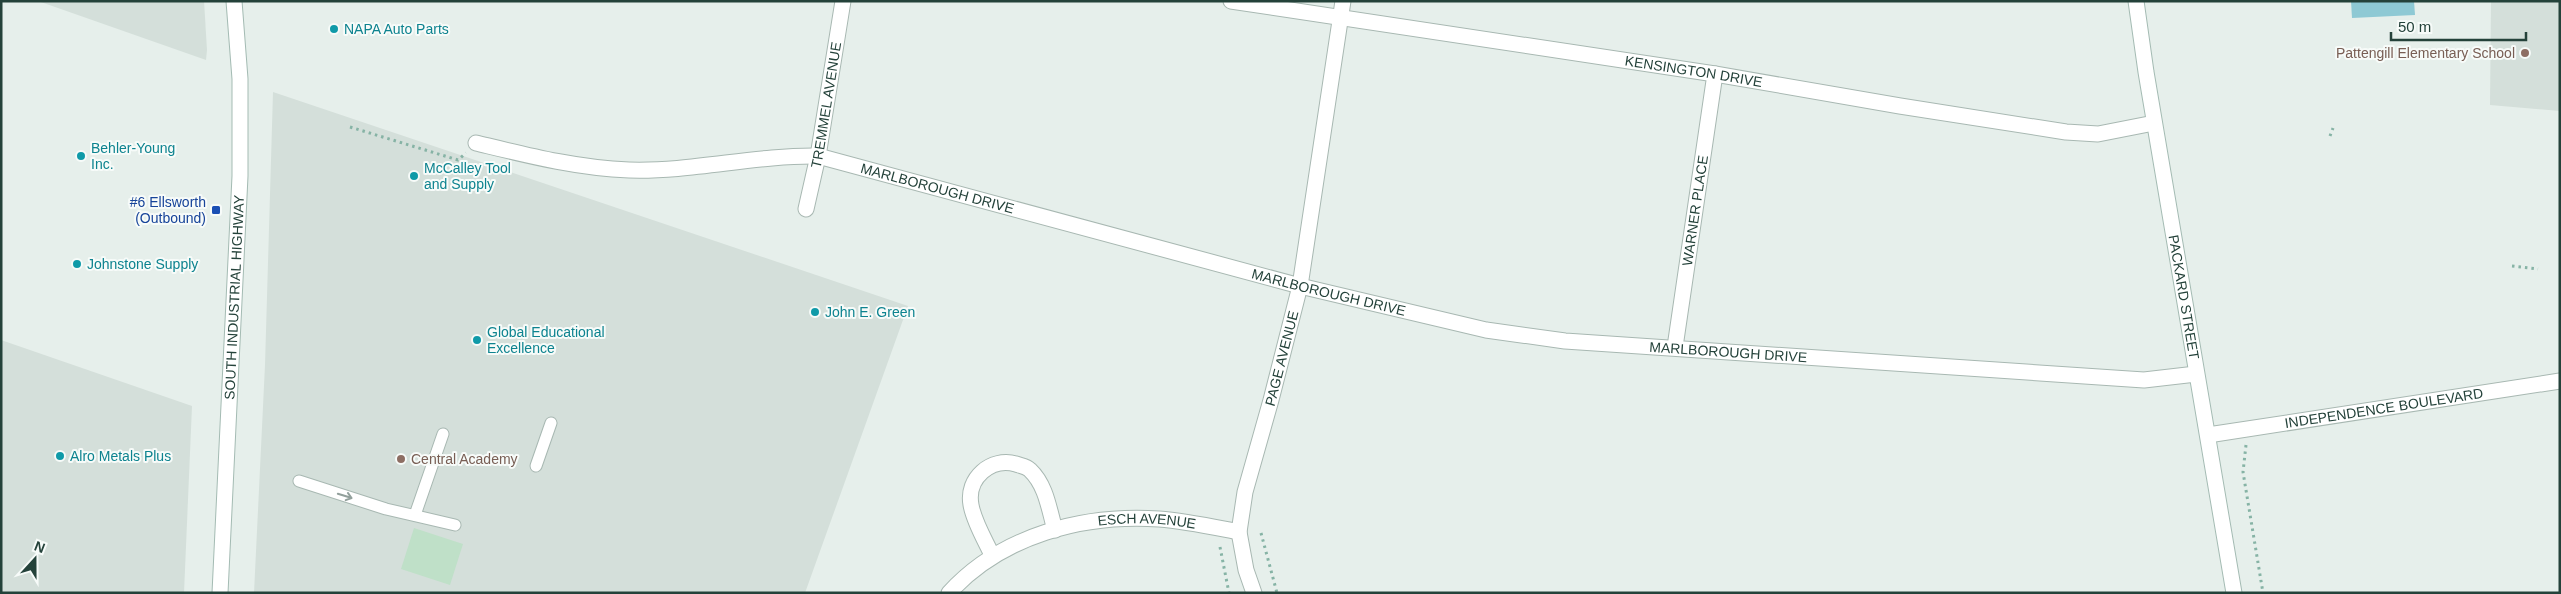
<svg xmlns="http://www.w3.org/2000/svg" width="2561" height="594" viewBox="0 0 2561 594" font-family="Arial,sans-serif">
  <style>
    .built { fill: #d4dfda }
    .green { fill: #bfe0c8 }
    .water { fill: #8ec9d4 }
    .lines { fill: none; stroke-linecap: round; stroke-linejoin: round }
    .lane-casing { stroke: #a8b8b2; stroke-width: 13 }
    .street-casing { stroke: #a8b8b2; stroke-width: 17 }
    .secondary-casing { stroke: #a4bbb3; stroke-width: 17 }
    .path { stroke: #86b3a5; stroke-width: 3; stroke-dasharray: 2.5 4; stroke-linecap: butt }
    .lane { stroke: #fff; stroke-width: 11 }
    .street { stroke: #fff; stroke-width: 15 }
    .secondary { stroke: #fff; stroke-width: 15 }
    .oneway { stroke: #92a09c }
    .culture-dot { fill: #0f9aa8; stroke: #f7fbf9; stroke-width: 2 }
    .education-dot { fill: #8d6e63; stroke: #f7fbf9; stroke-width: 2 }
    .transit-dot { fill: #1a4fb4; stroke: #f7fbf9; stroke-width: 2 }
    .labels { text-anchor: middle; dominant-baseline: central; stroke-width: 4; stroke-linejoin: round; paint-order: stroke }
    .culture-label { font-size: 14px; fill: #0d838f; stroke: #f7fbf9; text-anchor: start }
    .education-label { font-size: 14px; fill: #785e54; stroke: #f7fbf9; text-anchor: end }
    .street-label { font-size: 14px; fill: #24423a; stroke: #f7fbf9 }
    .transit-label { font-size: 14px; fill: #164399; stroke: #f7fbf9; text-anchor: end }
  </style>
  <rect width="100%" height="100%" fill="#e6efeb"/>
  <g class="built">
    <polygon points="38,1 204,1 207,50 206,60"/>
    <polygon points="2491,1 2560,1 2560,111 2490,105"/>
    <polygon points="273,92 908,306 805,593 254,593 265,365"/>
    <polygon points="1,340 192,406 184,593 1,593"/>
  </g>
  <polygon class="green" points="414,528 463,544 450,585 401,569"/>
  <polygon class="water" points="2351,1 2414,1 2415,15 2352,18"/>
  <g class="lines">
    <g class="lane-casing">
      <g id="lane">
        <polyline points="536,466 551,423"/>
        <polyline points="299,481 386,509 455,525"/>
        <polyline points="415,515 443,434"/>
      </g>
    </g>
    <g class="street-casing">
      <g id="street">
        <path id="s1" d="M1231,1L1715,74L1900,106L2066,132L2098,134L2154,123"/>
        <path id="s2" d="M476,143C526,155 576,168 629,170C692,172 755,155 818,156L1300,286L1486,330L1565,341L2144,380L2196,374"/>
        <path id="s3" d="M806,209L818,156L843,1"/>
        <path id="s4" d="M1675,347L1715,74"/>
        <path id="s5" d="M2208,435L2560,381"/>
        <path d="M992,555C985,540 974,522 971,505C966,478 991,457 1016,464C1021,466 1026,466 1030,470C1046,485 1049,509 1055,530"/>
        <path id="s6" d="M949,593C1002,535 1083,514 1159,519C1186,521 1213,527 1239,532"/>
        <path id="s7" d="M1254,593L1246,570L1239,532L1245,492L1271,400L1300,286L1343,1"/>
      </g>
    </g>
    <g class="secondary-casing">
      <g id="secondary">
        <path id="s8" d="M2136,1L2146,72L2234,593"/>
        <path id="s9" d="M220,593L240,176V79L234,1"/>
      </g>
    </g>
    <g class="path">
      <polyline points="350,127 458,160 466,153"/>
      <polyline points="2330,136 2333,128"/>
      <polyline points="2512,266 2538,269"/>
      <polyline points="2246,445 2243,472 2263,593"/>
      <polyline points="1261,533 1277,593"/>
      <polyline points="1220,547 1229,593"/>
    </g>
    <use href="#lane" class="lane"/>
    <use href="#street" class="street"/>
    <use href="#secondary" class="secondary"/>
  </g>
  <defs><path id="oneway-shaft" d="M-6 0H5M1.5-3L5.5 0L1.5 3" fill="none" stroke-width="1.6" stroke-linecap="round" stroke-linejoin="round" transform="scale(1.25)"/></defs>
  <use class="oneway" href="#oneway-shaft" transform="translate(345 496) rotate(17)"/>
  <g class="culture-dot">
    <circle cx="334" cy="29" r="5"/>
    <circle cx="81" cy="156" r="5"/>
    <circle cx="414" cy="176" r="5"/>
    <circle cx="77" cy="264" r="5"/>
    <circle cx="815" cy="312" r="5"/>
    <circle cx="477" cy="340" r="5"/>
    <circle cx="60" cy="456" r="5"/>
  </g>
  <g class="education-dot">
    <circle cx="2525" cy="53" r="5"/>
    <circle cx="401" cy="459" r="5"/>
  </g>
  <rect class="transit-dot" x="211" y="205" width="10" height="10" rx="2.5"/>
  <g class="labels">
    <g class="culture-label">
      <text x="344" y="29">NAPA Auto Parts</text>
      <text x="91" y="148">Behler-Young<tspan x="91" dy="16">Inc.</tspan></text>
      <text x="424" y="168">McCalley Tool<tspan x="424" dy="16">and Supply</tspan></text>
      <text x="87" y="264">Johnstone Supply</text>
      <text x="825" y="312">John E. Green</text>
      <text x="487" y="332">Global Educational<tspan x="487" dy="16">Excellence</tspan></text>
      <text x="70" y="456">Alro Metals Plus</text>
    </g>
    <g class="education-label">
      <text x="2515" y="53">Pattengill Elementary School</text>
      <text x="411" y="459" text-anchor="start">Central Academy</text>
    </g>
    <g class="street-label">
      <text stroke="none"><textPath href="#s1" startOffset="468">KENSINGTON DRIVE</textPath></text>
      <text stroke="none"><textPath href="#s3" startOffset="106">TREMMEL AVENUE</textPath></text>
      <text stroke="none"><textPath href="#s2" startOffset="469">MARLBOROUGH DRIVE</textPath></text>
      <text stroke="none"><textPath href="#s4" startOffset="138">WARNER PLACE</textPath></text>
      <text stroke="none"><textPath href="#s2" startOffset="874">MARLBOROUGH DRIVE</textPath></text>
      <text stroke="none"><textPath href="#s9" startOffset="296">SOUTH INDUSTRIAL HIGHWAY</textPath></text>
      <text stroke="none"><textPath href="#s8" startOffset="300">PACKARD STREET</textPath></text>
      <text stroke="none"><textPath href="#s2" startOffset="1279">MARLBOROUGH DRIVE</textPath></text>
      <text stroke="none"><textPath href="#s7" startOffset="242">PAGE AVENUE</textPath></text>
      <text stroke="none"><textPath href="#s5" startOffset="178">INDEPENDENCE BOULEVARD</textPath></text>
      <text stroke="none"><textPath href="#s6" startOffset="218">ESCH AVENUE</textPath></text>
    </g>
    <g class="transit-label">
      <text x="206" y="202">#6 Ellsworth<tspan x="206" dy="16">(Outbound)</tspan></text>
    </g>
  </g>
  <rect width="2561" height="594" fill="none" stroke="#24423a" stroke-width="5"/>
  <g transform="translate(35 559) rotate(21)" stroke="#f7fbf9" stroke-width="4" paint-order="stroke">
  <path d="M0-4L9 19L0 12L-9 19Z" fill="#24423a"/>
  <text y="-8" font-size="14" font-weight="bold" text-anchor="middle" fill="#24423a">N</text>
  </g>
  <path d="M2391 32v8h135v-8" fill="none" stroke="#24423a" stroke-width="2.5"/>
  <text x="2398" y="32" font-size="15" fill="#24423a" stroke="#f7fbf9" stroke-width="4" paint-order="stroke">50 m</text>
</svg>
